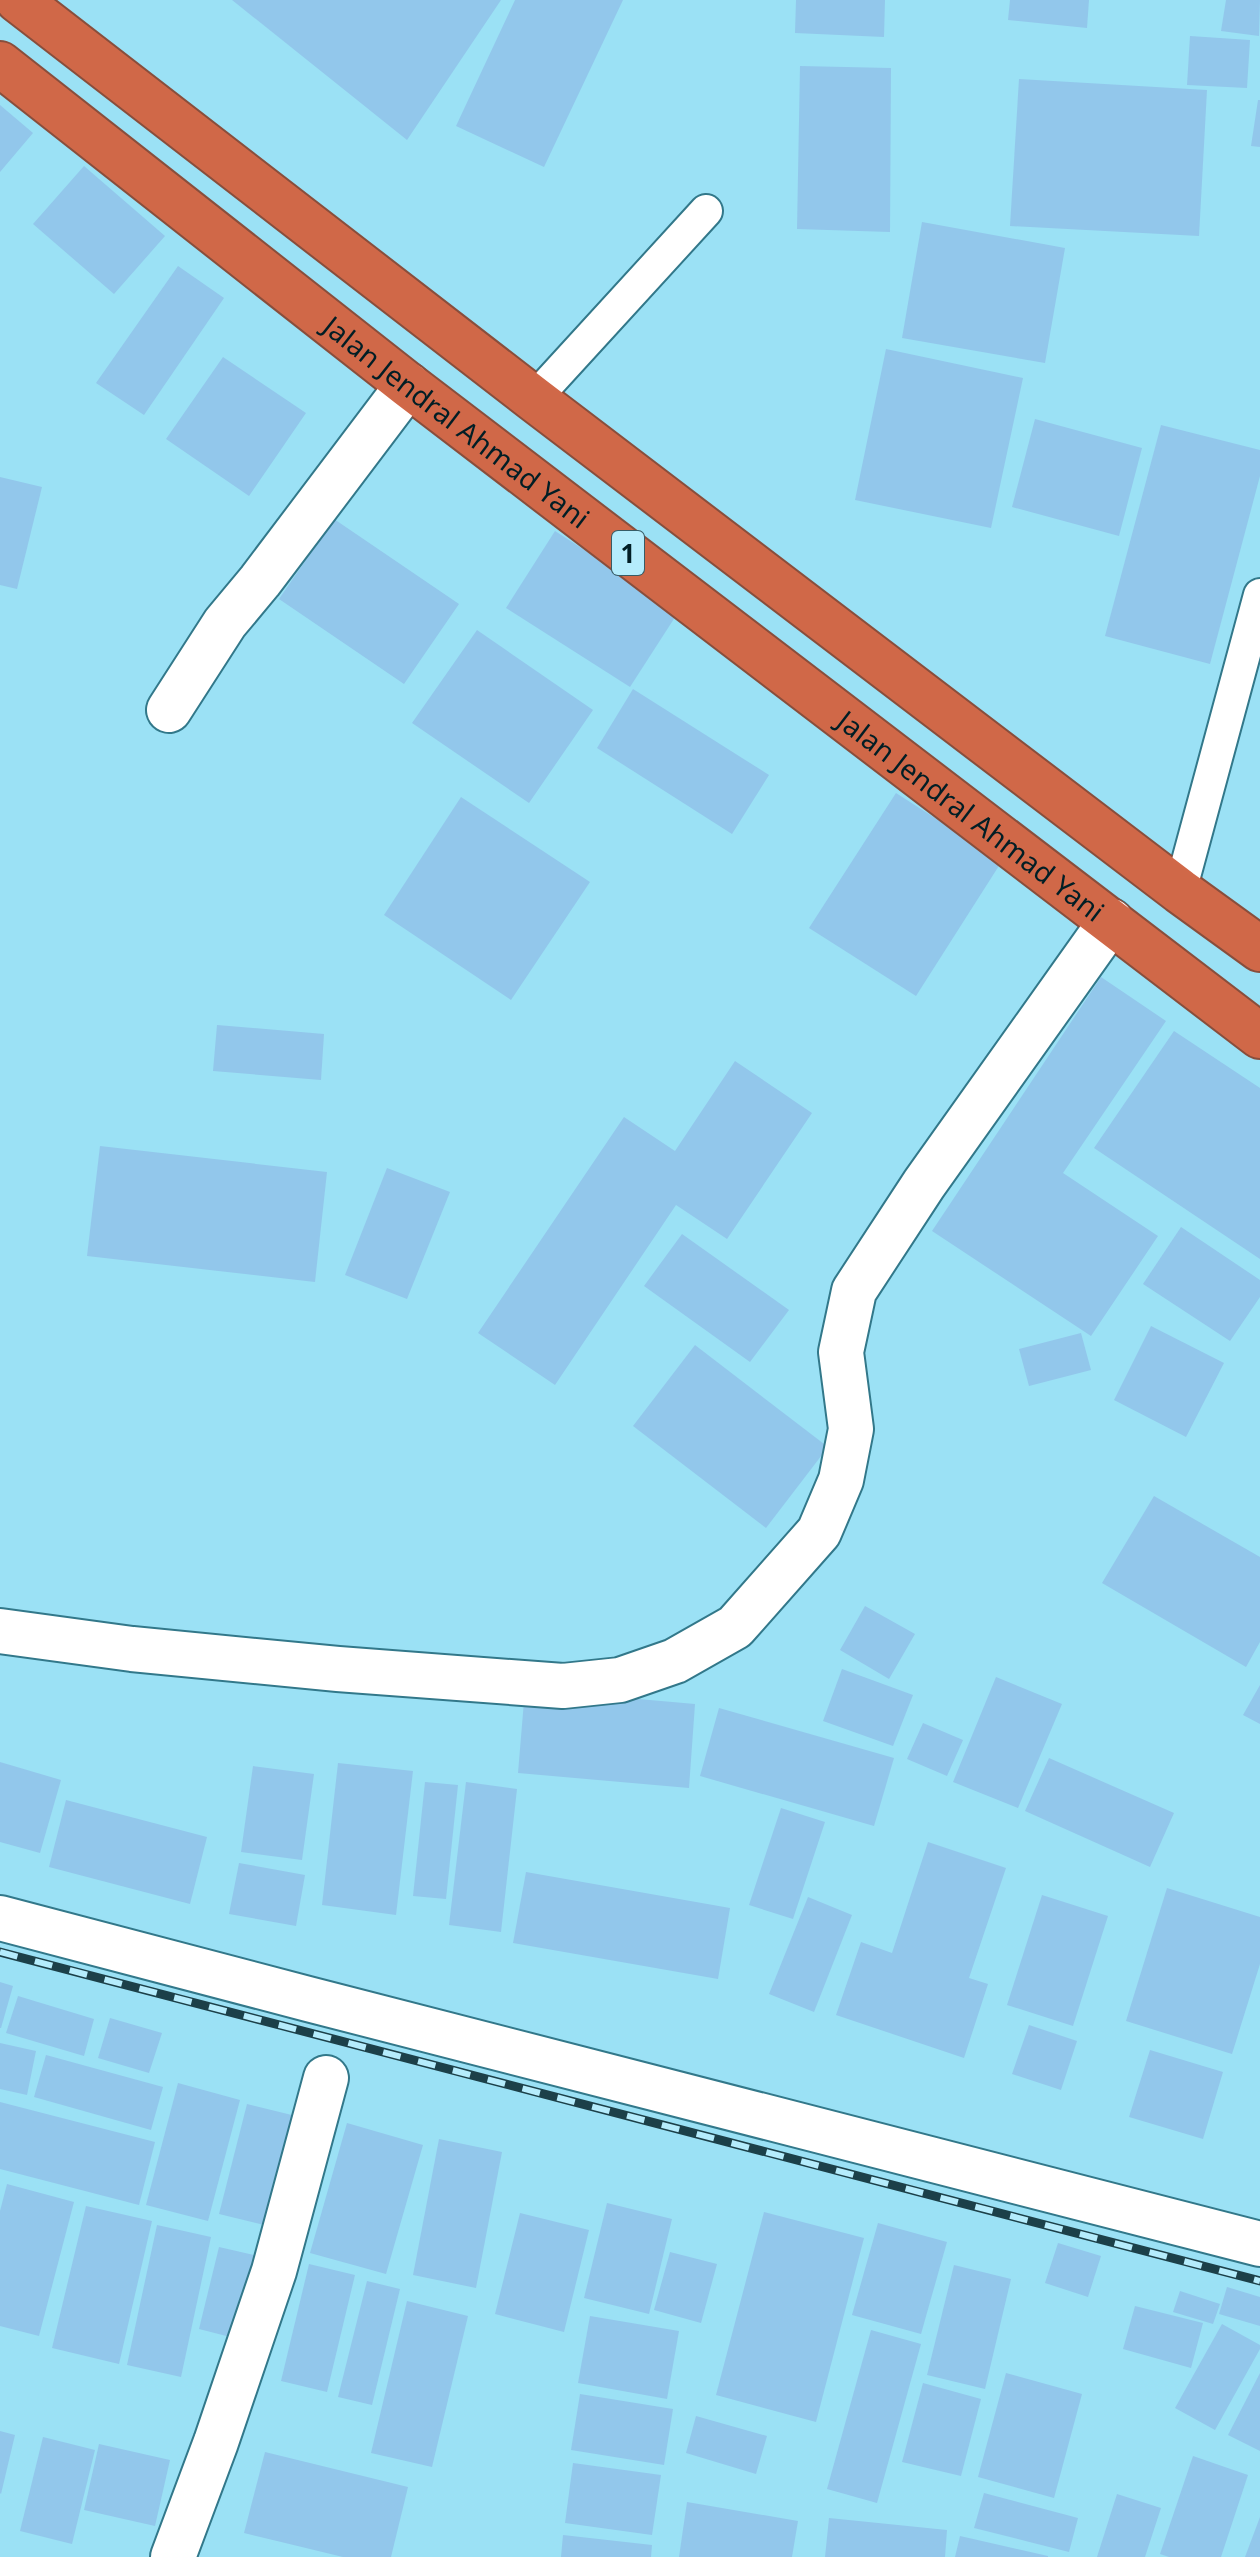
<svg xmlns="http://www.w3.org/2000/svg" width="1260" height="2557" viewBox="0 0 1260 2557" font-family="'Noto Sans',sans-serif">
  <style>
    .building { fill: #92c7eb }
    .lines { fill: none; stroke-linecap: round; stroke-linejoin: round }
    .lane-casing { stroke: #32788a; stroke-width: 36 }
    .street-casing { stroke: #32788a; stroke-width: 48 }
    .highway-casing { stroke: #884e3c; stroke-width: 48 }
    .lane { stroke: #fff; stroke-width: 32 }
    .street { stroke: #fff; stroke-width: 44 }
    .highway { stroke: #d06848; stroke-width: 44 }
    .rail-casing { stroke: #1c4049; stroke-width: 9 }
    .rail { stroke: #b5ecfc; stroke-width: 6; stroke-dasharray: 18; stroke-linecap: butt }
    .labels { text-anchor: middle; dominant-baseline: central; stroke-width: 6; stroke-linejoin: round; paint-order: stroke }
    .shield { fill: #b5ecfc; stroke: #375c66; stroke-width: 2 }
    .shield-label { font-size: 26px; font-weight: bold; fill: #011e25 }
    .street-label { font-size: 28px; fill: #011e25; stroke: #b5ecfc }
  </style>
  <rect width="100%" height="100%" fill="#9be1f5"/>
  <g class="building">
    <polygon points="232,0 501,0 407,140"/>
    <polygon points="515,0 623,0 544,167 456,126"/>
    <polygon points="796,0 885,0 884,37 795,33"/>
    <polygon points="1010,0 1089,0 1087,28 1008,20"/>
    <polygon points="1226,0 1260,0 1259,36 1221,31"/>
    <polygon points="1190,36 1250,40 1247,88 1187,85"/>
    <polygon points="800,66 891,68 890,232 797,229"/>
    <polygon points="1019,79 1207,90 1199,236 1010,226"/>
    <polygon points="1258,100 1260,100 1260,147 1251,146"/>
    <polygon points="0,105 33,133 0,172"/>
    <polygon points="84,166 165,236 114,294 33,224"/>
    <polygon points="922,222 1065,248 1045,363 902,338"/>
    <polygon points="178,266 224,298 144,415 96,383"/>
    <polygon points="886,349 1023,378 991,528 855,500"/>
    <polygon points="223,357 306,413 249,496 166,439"/>
    <polygon points="1035,419 1142,448 1119,536 1012,507"/>
    <polygon points="1161,425 1260,450 1260,476 1210,664 1105,636"/>
    <polygon points="0,477 42,487 17,589 0,585"/>
    <polygon points="334,519 459,604 404,684 279,599"/>
    <polygon points="555,531 679,611 630,687 506,608"/>
    <polygon points="477,630 593,710 529,803 412,723"/>
    <polygon points="633,689 769,775 732,834 597,748"/>
    <polygon points="896,793 1002,861 916,996 809,928"/>
    <polygon points="461,797 590,882 511,1000 384,915"/>
    <polygon points="1101,977 1166,1021 1063,1173 1158,1236 1091,1336 932,1231"/>
    <polygon points="217,1025 324,1034 321,1080 213,1071"/>
    <polygon points="1174,1031 1260,1088 1260,1259 1094,1148"/>
    <polygon points="735,1061 812,1113 727,1239 676,1205 555,1385 478,1333 624,1117 675,1151"/>
    <polygon points="100,1146 327,1172 315,1282 87,1256"/>
    <polygon points="387,1168 450,1192 407,1299 345,1275"/>
    <polygon points="1181,1227 1260,1280 1260,1297 1230,1341 1143,1284"/>
    <polygon points="682,1234 789,1310 750,1362 644,1286"/>
    <polygon points="1151,1326 1224,1363 1186,1437 1114,1400"/>
    <polygon points="1081,1333 1091,1370 1029,1386 1019,1349"/>
    <polygon points="695,1345 828,1447 766,1528 633,1426"/>
    <polygon points="1154,1496 1260,1557 1260,1642 1246,1667 1102,1583"/>
    <polygon points="865,1606 915,1634 889,1679 840,1650"/>
    <polygon points="842,1669 913,1695 893,1746 823,1721"/>
    <polygon points="996,1677 1062,1704 1018,1808 953,1782"/>
    <polygon points="1260,1685 1260,1724 1243,1715"/>
    <polygon points="525,1689 695,1704 689,1788 518,1773"/>
    <polygon points="719,1708 894,1758 874,1826 700,1776"/>
    <polygon points="923,1723 963,1740 947,1776 907,1759"/>
    <polygon points="1049,1758 1174,1813 1150,1867 1025,1811"/>
    <polygon points="0,1762 61,1780 40,1853 0,1842"/>
    <polygon points="338,1763 413,1771 396,1915 322,1905"/>
    <polygon points="253,1766 314,1774 302,1860 241,1852"/>
    <polygon points="425,1782 458,1785 446,1899 413,1896"/>
    <polygon points="466,1782 517,1789 501,1932 449,1925"/>
    <polygon points="66,1800 207,1837 190,1904 49,1867"/>
    <polygon points="781,1808 825,1822 793,1919 749,1905"/>
    <polygon points="928,1842 1006,1868 969,1978 988,1984 964,2058 836,2015 861,1942 892,1953"/>
    <polygon points="239,1863 305,1875 296,1926 229,1914"/>
    <polygon points="526,1872 730,1908 718,1979 513,1943"/>
    <polygon points="1167,1888 1260,1917 1260,1964 1232,2054 1126,2021"/>
    <polygon points="1042,1895 1108,1916 1073,2026 1007,2005"/>
    <polygon points="808,1897 852,1915 814,2012 769,1994"/>
    <polygon points="0,1982 13,1986 1,2028 0,2028"/>
    <polygon points="18,1996 94,2019 84,2056 6,2033"/>
    <polygon points="110,2018 162,2033 149,2073 98,2058"/>
    <polygon points="1029,2025 1077,2041 1061,2090 1012,2074"/>
    <polygon points="0,2043 36,2051 27,2095 0,2089"/>
    <polygon points="1150,2050 1223,2072 1203,2139 1129,2117"/>
    <polygon points="46,2055 163,2087 151,2130 34,2097"/>
    <polygon points="178,2083 240,2100 208,2221 146,2205"/>
    <polygon points="0,2102 155,2142 139,2205 0,2169"/>
    <polygon points="247,2104 304,2118 276,2228 219,2214"/>
    <polygon points="347,2123 423,2145 386,2274 310,2253"/>
    <polygon points="439,2139 502,2152 476,2288 413,2275"/>
    <polygon points="7,2184 74,2202 39,2336 0,2326 0,2211"/>
    <polygon points="607,2203 672,2219 649,2314 584,2298"/>
    <polygon points="86,2206 152,2221 119,2364 52,2348"/>
    <polygon points="764,2212 864,2238 816,2422 716,2395"/>
    <polygon points="520,2213 589,2230 564,2332 495,2314"/>
    <polygon points="878,2223 947,2242 921,2334 852,2315"/>
    <polygon points="157,2225 211,2237 181,2377 127,2365"/>
    <polygon points="1058,2243 1101,2256 1088,2297 1045,2283"/>
    <polygon points="219,2247 262,2257 242,2340 199,2329"/>
    <polygon points="670,2252 717,2264 701,2323 654,2310"/>
    <polygon points="309,2264 355,2275 327,2392 281,2381"/>
    <polygon points="954,2265 1011,2279 985,2389 927,2375"/>
    <polygon points="367,2281 400,2289 372,2405 338,2397"/>
    <polygon points="1227,2287 1260,2297 1260,2326 1219,2314"/>
    <polygon points="1180,2291 1220,2304 1213,2324 1173,2312"/>
    <polygon points="407,2301 468,2316 432,2467 371,2453"/>
    <polygon points="1135,2306 1203,2323 1191,2368 1123,2349"/>
    <polygon points="590,2316 679,2331 667,2399 578,2383"/>
    <polygon points="1222,2324 1260,2345 1260,2349 1215,2430 1175,2408"/>
    <polygon points="871,2330 921,2344 877,2503 827,2489"/>
    <polygon points="1006,2373 1082,2394 1054,2498 978,2477"/>
    <polygon points="1260,2373 1260,2451 1228,2435"/>
    <polygon points="923,2383 981,2399 961,2476 902,2462"/>
    <polygon points="580,2394 673,2409 664,2465 571,2450"/>
    <polygon points="696,2416 767,2436 756,2474 686,2453"/>
    <polygon points="0,2431 15,2435 1,2494 0,2493"/>
    <polygon points="43,2437 95,2450 72,2544 20,2531"/>
    <polygon points="99,2444 170,2460 155,2526 84,2510"/>
    <polygon points="265,2452 408,2487 391,2557 343,2557 244,2533"/>
    <polygon points="1193,2456 1248,2475 1221,2557 1169,2557 1160,2554"/>
    <polygon points="573,2463 661,2475 652,2535 565,2523"/>
    <polygon points="984,2493 1078,2518 1069,2552 974,2528"/>
    <polygon points="1117,2494 1161,2508 1145,2557 1097,2557"/>
    <polygon points="687,2502 798,2521 792,2557 679,2557"/>
    <polygon points="1260,2517 1260,2557 1245,2557"/>
    <polygon points="829,2518 947,2530 945,2557 825,2557"/>
    <polygon points="563,2535 652,2545 651,2557 561,2557"/>
    <polygon points="960,2536 1048,2556 1048,2557 955,2557"/>
  </g>
  <g class="lines">
    <g class="lane-casing">
      <g id="lane">
        <polyline points="534,399 706,211"/>
        <polyline points="1180,891 1260,595"/>
      </g>
    </g>
    <g class="street-casing">
      <g id="street">
        <polyline points="169,710 225,623 260,581 408,385"/>
        <polyline points="0,1631 132,1649 338,1669 563,1686 620,1680 675,1661 735,1627 819,1532 841,1480 851,1429 841,1352 854,1291 924,1184 1111,921"/>
        <polyline points="0,1918 308,1999 1260,2244"/>
        <polyline points="173,2557 216,2442 274,2271 326,2078"/>
      </g>
    </g>
    <g class="highway-casing">
      <g id="highway">
        <polyline points="18,0 534,399 1180,891 1260,949"/>
        <path id="s1" d="M0,64L408,385L1260,1036"/>
      </g>
    </g>
    <use href="#lane" class="lane"/>
    <use href="#street" class="street"/>
    <use href="#highway" class="highway"/>
    <g class="rail-casing">
      <polyline id="rail" points="0,1952 1260,2281"/>
    </g>
    <use href="#rail" class="rail"/>
  </g>
  <g class="labels">
    <rect class="shield" x="612" y="531" width="32" height="44" rx="6"/>
    <g class="shield-label">
      <text x="628" y="553">1</text>
    </g>
    <g class="street-label">
      <text stroke="none"><textPath href="#s1" startOffset="580">Jalan Jendral Ahmad Yani</textPath></text>
      <text stroke="none"><textPath href="#s1" startOffset="1228">Jalan Jendral Ahmad Yani</textPath></text>
    </g>
  </g>
</svg>
